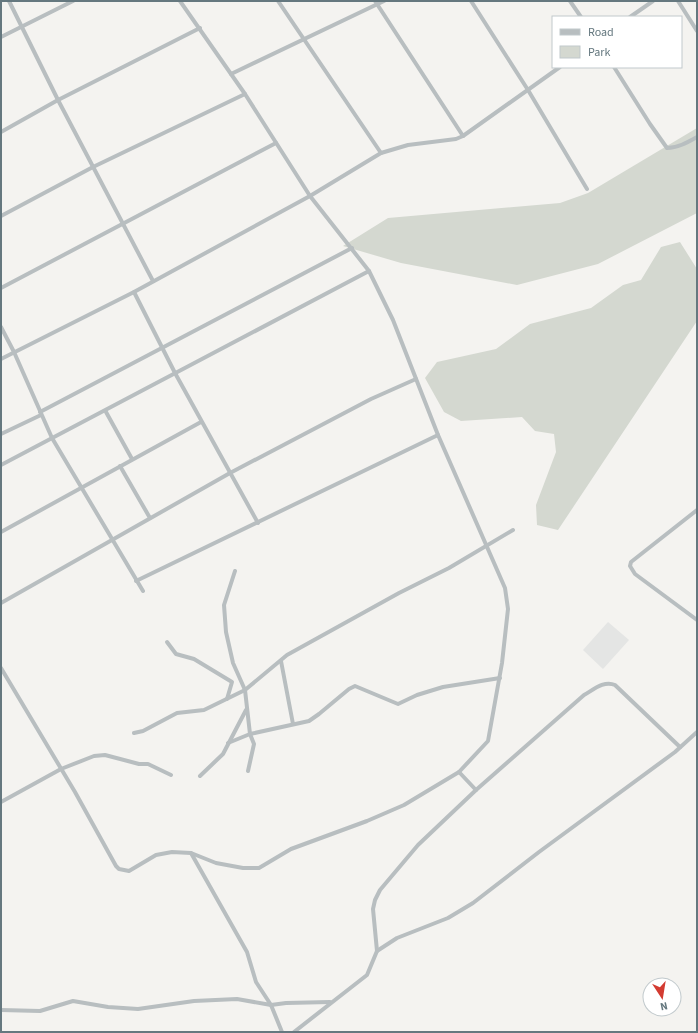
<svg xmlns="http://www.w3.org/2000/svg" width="698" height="1033" viewBox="0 0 698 1033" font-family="'Source Sans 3',sans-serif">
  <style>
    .built { fill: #e4e5e4 }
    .green { fill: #d4d8d0 }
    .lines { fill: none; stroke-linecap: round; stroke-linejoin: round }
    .minor { stroke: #b8bec0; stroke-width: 4 }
  </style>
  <rect width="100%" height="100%" fill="#f4f3f0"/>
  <polygon class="built" points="608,622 629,640 603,669 583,650"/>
  <g class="green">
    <polygon points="697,128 697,213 598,264 517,285 401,263 343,246 388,218 560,203 588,193"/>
    <polygon points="680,242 697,269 697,321 558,530 537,525 536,505 556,452 554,434 535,431 522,417 461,421 444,412 425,378 437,362 496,349 530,324 591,308 623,285 641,280 661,247"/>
  </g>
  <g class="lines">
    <g class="minor">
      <polyline points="9,1 58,100 153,281"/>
      <polyline points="180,1 245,94 310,196 369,271 393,320 438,435 505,588 508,609 502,663 488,741 459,772"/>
      <polyline points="278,1 381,153"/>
      <polyline points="375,1 463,136"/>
      <polyline points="471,1 528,90 587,189"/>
      <polyline points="570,1 581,17"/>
      <polyline points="678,1 697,31"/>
      <polyline points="630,17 653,1"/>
      <polyline points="1,37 73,1"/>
      <path d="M614,67L650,124L667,148C678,148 688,142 697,137"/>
      <polyline points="231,74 384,1"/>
      <polyline points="1,132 58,100 200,28"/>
      <polyline points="1,216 93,167 245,94"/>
      <polyline points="1,288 276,143"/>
      <polyline points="134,292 175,373 258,523"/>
      <polyline points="1,327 14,352 52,438 143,591"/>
      <polyline points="1,359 134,292 310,196 381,153 408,145 456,139 463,136 560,67"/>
      <polyline points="40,412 352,248"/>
      <polyline points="106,412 132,459"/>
      <polyline points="1,434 41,415"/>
      <polyline points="1,465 369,271"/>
      <polyline points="120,466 150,518"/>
      <polyline points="697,510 631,562 630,566 635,574 697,620"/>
      <polyline points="1,532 201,422"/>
      <polyline points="235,571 224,605 226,632 233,663 245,690 250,734 254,744 248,771"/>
      <polyline points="136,581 438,435"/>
      <polyline points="1,603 230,473 371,399 416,379"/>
      <polyline points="167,642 176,654 194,659 232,682 227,699"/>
      <polyline points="281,661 293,724"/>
      <polyline points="1,668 75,792 116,866 119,869 129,871 156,855 172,852 191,853 247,952 256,982 271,1005 282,1032"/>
      <polyline points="134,733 143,731 177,713 204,710 245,690 287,655 399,593 449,568 513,530"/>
      <polyline points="228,743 250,734 309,721 319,714 349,689 355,686 398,704 417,695 443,687 500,678"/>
      <polyline points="200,776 223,754 246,710"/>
      <polyline points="1,802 61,769 94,756 105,755 139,764 148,764 171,775"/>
      <polyline points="191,853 216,863 243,868 259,868 291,849 367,821 404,805 459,772 476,790"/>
      <polyline points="377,951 397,938 448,918 473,903 539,852 675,752 697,732"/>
      <polyline points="1,1010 40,1011 73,1001 108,1007 138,1009 194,1001 237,999 271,1005 286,1003 330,1002"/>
      <path d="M294,1032L367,975L377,951L373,909L375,900L380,890L418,845L476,790L584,695C593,690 604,680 615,685L680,747"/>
    </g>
  </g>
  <rect width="698" height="1033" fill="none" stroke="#65787f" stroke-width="4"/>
  <rect x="552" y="16" width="130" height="52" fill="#ffffff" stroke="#c1c9cc"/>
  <rect x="560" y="29" width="20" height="6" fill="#b8bec0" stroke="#c1c9cc"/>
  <text x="588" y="36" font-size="12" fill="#65787f">Road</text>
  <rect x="560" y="46" width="20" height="12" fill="#d4d8d0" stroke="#c1c9cc"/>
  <text x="588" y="56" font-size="12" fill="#65787f">Park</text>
  <g transform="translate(662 997) rotate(168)"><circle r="19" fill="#ffffff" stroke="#c1c9cc"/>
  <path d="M0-3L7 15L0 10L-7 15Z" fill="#d33b31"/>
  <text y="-6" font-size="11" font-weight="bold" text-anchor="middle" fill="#65787f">N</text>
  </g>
</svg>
